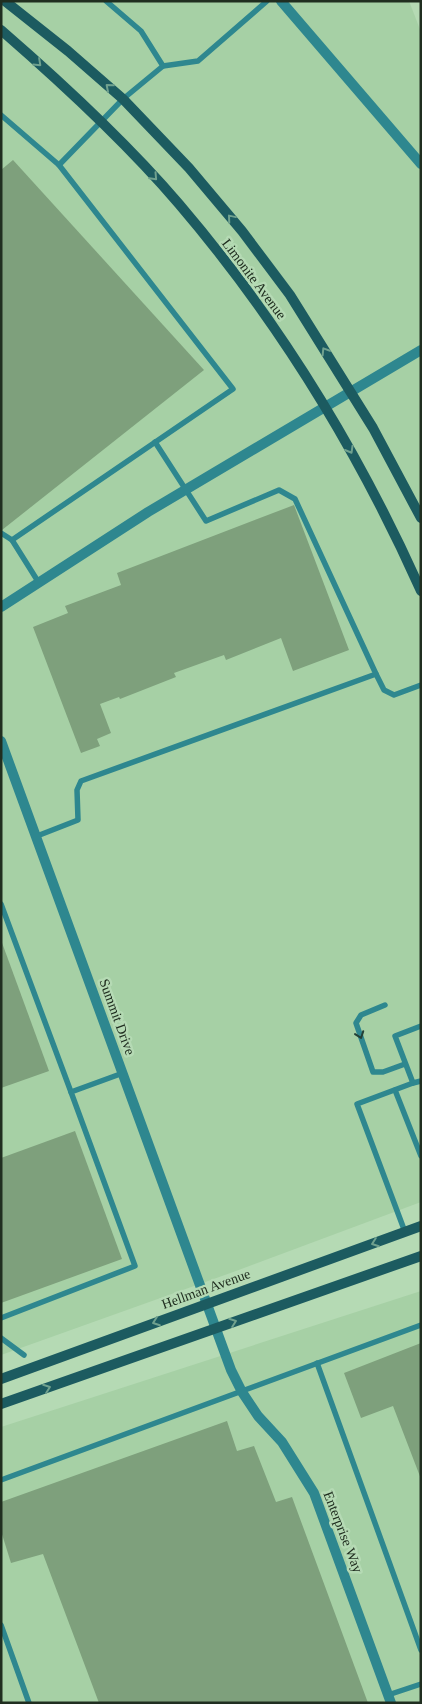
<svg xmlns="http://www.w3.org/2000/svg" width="422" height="1704" viewBox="0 0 422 1704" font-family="Georgia,serif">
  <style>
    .built { fill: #a6d0a5 }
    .building { fill: #7ea07c }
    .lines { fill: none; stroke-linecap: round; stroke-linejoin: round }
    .lane { stroke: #2e878f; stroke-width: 5.5 }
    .street { stroke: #2e878f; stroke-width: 10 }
    .secondary { stroke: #1c5b60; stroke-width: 10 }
    .oneway { stroke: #70a18e }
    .oneway2 { stroke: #234036 }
    .labels { text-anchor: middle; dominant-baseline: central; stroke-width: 5; stroke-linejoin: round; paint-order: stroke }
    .street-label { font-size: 14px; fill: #202e20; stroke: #b5dab4 }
  </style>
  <rect width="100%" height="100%" fill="#b5dab4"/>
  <g class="built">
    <polygon points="1,1 409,1 421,32 421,1202 236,1271 1,1355"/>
    <polygon points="421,1291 421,1703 1,1703 1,1427"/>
  </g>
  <g class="building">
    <polygon points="13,160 204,370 2,530 1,170"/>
    <polygon points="294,505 349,650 293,671 281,638 226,660 224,655 174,673 176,677 120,699 119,697 100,704 111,733 97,739 100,746 81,753 33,627 68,613 65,606 121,585 117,573"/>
    <polygon points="1,940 49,1071 1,1088"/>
    <polygon points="75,1131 122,1259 1,1303 1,1158"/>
    <polygon points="421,1343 421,1479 393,1406 361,1418 344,1373"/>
    <polygon points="227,1421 237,1451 254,1446 276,1502 292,1497 368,1703 99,1703 43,1554 11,1563 1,1531 1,1502"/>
  </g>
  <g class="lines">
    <g class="lane">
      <polyline points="106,1 141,31 163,66"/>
      <polyline points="1,115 59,165 123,99 163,66 198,61 267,1"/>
      <polyline points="1,533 12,540 39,583"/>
      <polyline points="12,540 233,389 59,165"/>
      <polyline points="376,674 384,690 394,695 421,685"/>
      <polyline points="37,836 78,820 77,790 81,781 376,674 295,499 279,490 206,521 155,442"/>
      <polyline points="1,904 71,1092"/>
      <polyline points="385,1005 361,1015 356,1023 373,1072 383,1072 405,1064"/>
      <polyline points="413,1083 421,1081"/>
      <polyline points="395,1090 421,1156"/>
      <polyline points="405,1232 357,1104 413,1083 395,1036 421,1026"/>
      <polyline points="1,1318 135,1266 71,1092 123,1073"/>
      <polyline points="1,1338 24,1355"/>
      <polyline points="317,1363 421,1650"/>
      <polyline points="1,1480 421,1325"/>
      <polyline points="1,1625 29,1703"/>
      <polyline points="388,1695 421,1684"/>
    </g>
    <g class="street">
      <polyline points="281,1 421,164"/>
      <polyline points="1,607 148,512 421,350"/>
      <polyline points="1,741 231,1370 242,1392 258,1416 282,1442 314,1493 391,1703"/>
    </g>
    <g class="secondary">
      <polyline points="5,1 68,51 123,99 189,168 242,231 290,295 373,428 421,518"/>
      <path d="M1,30C62,83 127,143 179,204C278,320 359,452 421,591"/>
      <polyline points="1,1379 421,1226"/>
      <polyline points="1,1404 421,1256"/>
    </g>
  </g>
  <defs><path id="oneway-chevron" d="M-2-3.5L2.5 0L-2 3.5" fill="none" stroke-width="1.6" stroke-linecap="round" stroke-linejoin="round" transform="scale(1.25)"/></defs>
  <g class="oneway">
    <use href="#oneway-chevron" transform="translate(38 63) rotate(43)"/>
    <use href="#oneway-chevron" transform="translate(109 87) rotate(-139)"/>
    <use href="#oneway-chevron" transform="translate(154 177) rotate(47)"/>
    <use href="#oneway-chevron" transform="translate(231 218) rotate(-130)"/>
    <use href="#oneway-chevron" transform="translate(325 351) rotate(-122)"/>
    <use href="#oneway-chevron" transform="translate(350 450) rotate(60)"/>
    <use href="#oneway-chevron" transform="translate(375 1243) rotate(160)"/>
    <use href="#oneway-chevron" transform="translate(156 1322) rotate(160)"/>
    <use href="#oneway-chevron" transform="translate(233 1322) rotate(-20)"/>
    <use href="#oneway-chevron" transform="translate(47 1388) rotate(-20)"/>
  </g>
  <use class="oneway2" href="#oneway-chevron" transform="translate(360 1035) rotate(70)"/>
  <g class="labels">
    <g class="street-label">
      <text transform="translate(254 279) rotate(53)">Limonite Avenue</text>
      <text transform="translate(117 1017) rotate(70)">Summit Drive</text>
      <text transform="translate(206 1289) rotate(-20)">Hellman Avenue</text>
      <text transform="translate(343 1532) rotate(69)">Enterprise Way</text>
    </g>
  </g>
  <rect width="422" height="1704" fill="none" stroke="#202e20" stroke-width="5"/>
</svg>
